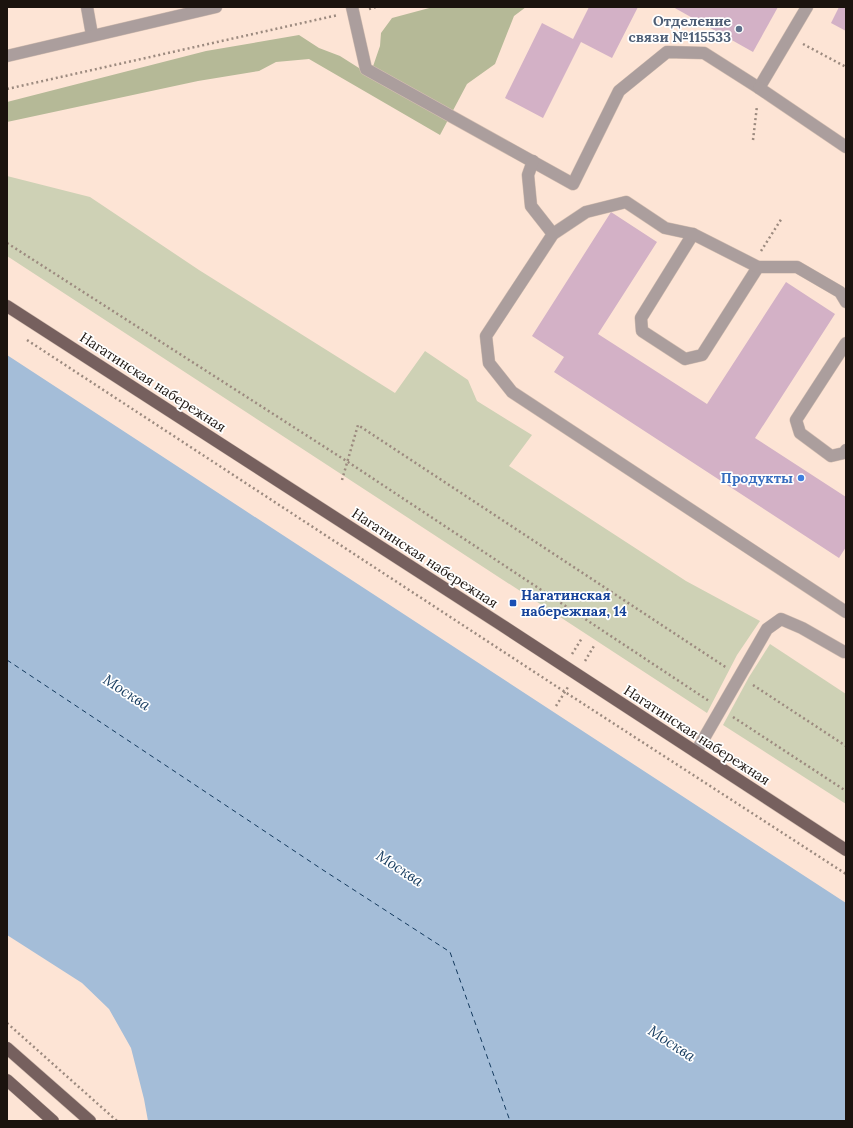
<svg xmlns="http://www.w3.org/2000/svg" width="853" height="1128" viewBox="0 0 853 1128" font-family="Lora,serif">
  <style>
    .green { fill: #ced1b5 }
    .forest { fill: #b5b997 }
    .water { fill: #a4bdd8 }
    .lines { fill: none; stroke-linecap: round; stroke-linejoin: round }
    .ferry { stroke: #143a5e; stroke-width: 1; stroke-dasharray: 5 4; stroke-linecap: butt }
    .building { fill: #d3b1c6 }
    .minor-casing { stroke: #d4beb1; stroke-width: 13 }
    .major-casing { stroke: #d4beb1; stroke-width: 13 }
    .path { stroke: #9c8a7f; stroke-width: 2.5; stroke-dasharray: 2 3; stroke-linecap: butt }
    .minor { stroke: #ab9e9d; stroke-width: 12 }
    .major { stroke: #76605e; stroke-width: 12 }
    .service-dot { fill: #5c6f8a; stroke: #fff; stroke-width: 1.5 }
    .shop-dot { fill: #3f7fe0; stroke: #fff; stroke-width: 1.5 }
    .transit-dot { fill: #1a4fb4; stroke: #fff; stroke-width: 1.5 }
    .labels { text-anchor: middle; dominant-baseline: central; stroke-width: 3.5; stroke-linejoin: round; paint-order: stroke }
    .service-label { font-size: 14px; font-weight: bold; fill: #4e5e75; stroke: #fff; text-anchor: end }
    .street-label { font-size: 14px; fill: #1b130e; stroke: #fff }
    .shop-label { font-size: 14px; font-weight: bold; fill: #366cbe; stroke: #fff; text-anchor: end }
    .transit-label { font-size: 14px; font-weight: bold; fill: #164399; stroke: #fff; text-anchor: start }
    .water-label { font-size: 15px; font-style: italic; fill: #143a5e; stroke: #fff }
  </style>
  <rect width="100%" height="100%" fill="#fde4d5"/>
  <g class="green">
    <polygon points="7,176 90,197 199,270 395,393 425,351 468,380 477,401 532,435 509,466 686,581 760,621 737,655 707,713 7,256"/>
    <polygon points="770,644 846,694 846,804 723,725 749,677"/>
  </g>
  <polygon class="forest" points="433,7 526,7 514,16 495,64 467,84 440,135 309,59 276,62 259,71 198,81 7,122 7,102 206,51 299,35 319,48 340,56 370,75 380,46 381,33 392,18"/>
  <polygon class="water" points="7,355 846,903 846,1121 148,1121 144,1099 131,1048 109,1009 82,983 7,935"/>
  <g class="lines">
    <polyline class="ferry" points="7,660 323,870 450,952 510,1121"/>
  </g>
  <g class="building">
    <polygon points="589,7 638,7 612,58 581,42 543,118 505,98 542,23 573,39"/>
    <polygon points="673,7 778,7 753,52"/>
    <polygon points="839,7 846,7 846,31 831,23"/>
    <polygon points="611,212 657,242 598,334 707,404 786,282 835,314 755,438 846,497 846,547 839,558 554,372 564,357 532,336"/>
  </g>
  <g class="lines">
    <g class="minor-casing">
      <g id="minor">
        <polyline points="87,7 92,35"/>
        <polyline points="352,7 366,69 573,184 619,91 667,52 704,53 759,88 807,7"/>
        <polyline points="7,56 216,7"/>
        <polyline points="759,88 846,147"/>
        <polyline points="533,161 528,175 531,206 553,234"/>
        <polyline points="693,234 641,318 642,331 685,359 702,355 758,267"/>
        <polyline points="846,302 840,292 797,267 758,267 693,234 665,228 626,202 586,212 553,234 486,336 489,363 512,392 846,612"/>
        <polyline points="846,343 796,420 800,433 831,456 844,453 846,450"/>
        <polyline points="696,752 767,629 781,619 802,628 844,652 846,652"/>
      </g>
    </g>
    <g class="major-casing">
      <g id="major">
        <polyline points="7,306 500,624 846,850"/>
        <polyline points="7,1048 90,1121"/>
        <polyline points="7,1080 53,1121"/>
      </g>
    </g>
    <g class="path">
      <polyline points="369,9 376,7"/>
      <polyline points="803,44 846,67"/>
      <polyline points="7,89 338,15"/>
      <polyline points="753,140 757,106"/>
      <polyline points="7,243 348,462 709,701"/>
      <polyline points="761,251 782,218"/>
      <polyline points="27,340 565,692 846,874"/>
      <polyline points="342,480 358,425 727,668"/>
      <polyline points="572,654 582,638"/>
      <polyline points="585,661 594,646"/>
      <polyline points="753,685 846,746"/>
      <polyline points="556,706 568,687"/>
      <polyline points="733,717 846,791"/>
      <polyline points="7,1023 117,1121"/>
    </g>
    <use href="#minor" class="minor"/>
    <use href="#major" class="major"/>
  </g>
  <circle class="service-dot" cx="739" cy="29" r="4"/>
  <circle class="shop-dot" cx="801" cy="478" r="4"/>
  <rect class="transit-dot" x="509" y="599" width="8" height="8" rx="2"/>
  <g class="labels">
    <g class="service-label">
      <text x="731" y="21">Отделение<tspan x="731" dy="16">связи №115533</tspan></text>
    </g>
    <g class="street-label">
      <text transform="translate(153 382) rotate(33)">Нагатинская набережная</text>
      <text transform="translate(425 558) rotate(33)">Нагатинская набережная</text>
      <text transform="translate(697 735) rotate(33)">Нагатинская набережная</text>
    </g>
    <g class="shop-label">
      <text x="793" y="478">Продукты</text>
    </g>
    <g class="transit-label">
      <text x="521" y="595">Нагатинская<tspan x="521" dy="16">набережная, 14</tspan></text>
    </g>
    <g class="water-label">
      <text transform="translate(127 692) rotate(33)">Москва</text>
      <text transform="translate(400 868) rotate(33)">Москва</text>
      <text transform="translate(672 1043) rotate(33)">Москва</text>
    </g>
  </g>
  <rect width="853" height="1128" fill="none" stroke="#1b130e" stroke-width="16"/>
</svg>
